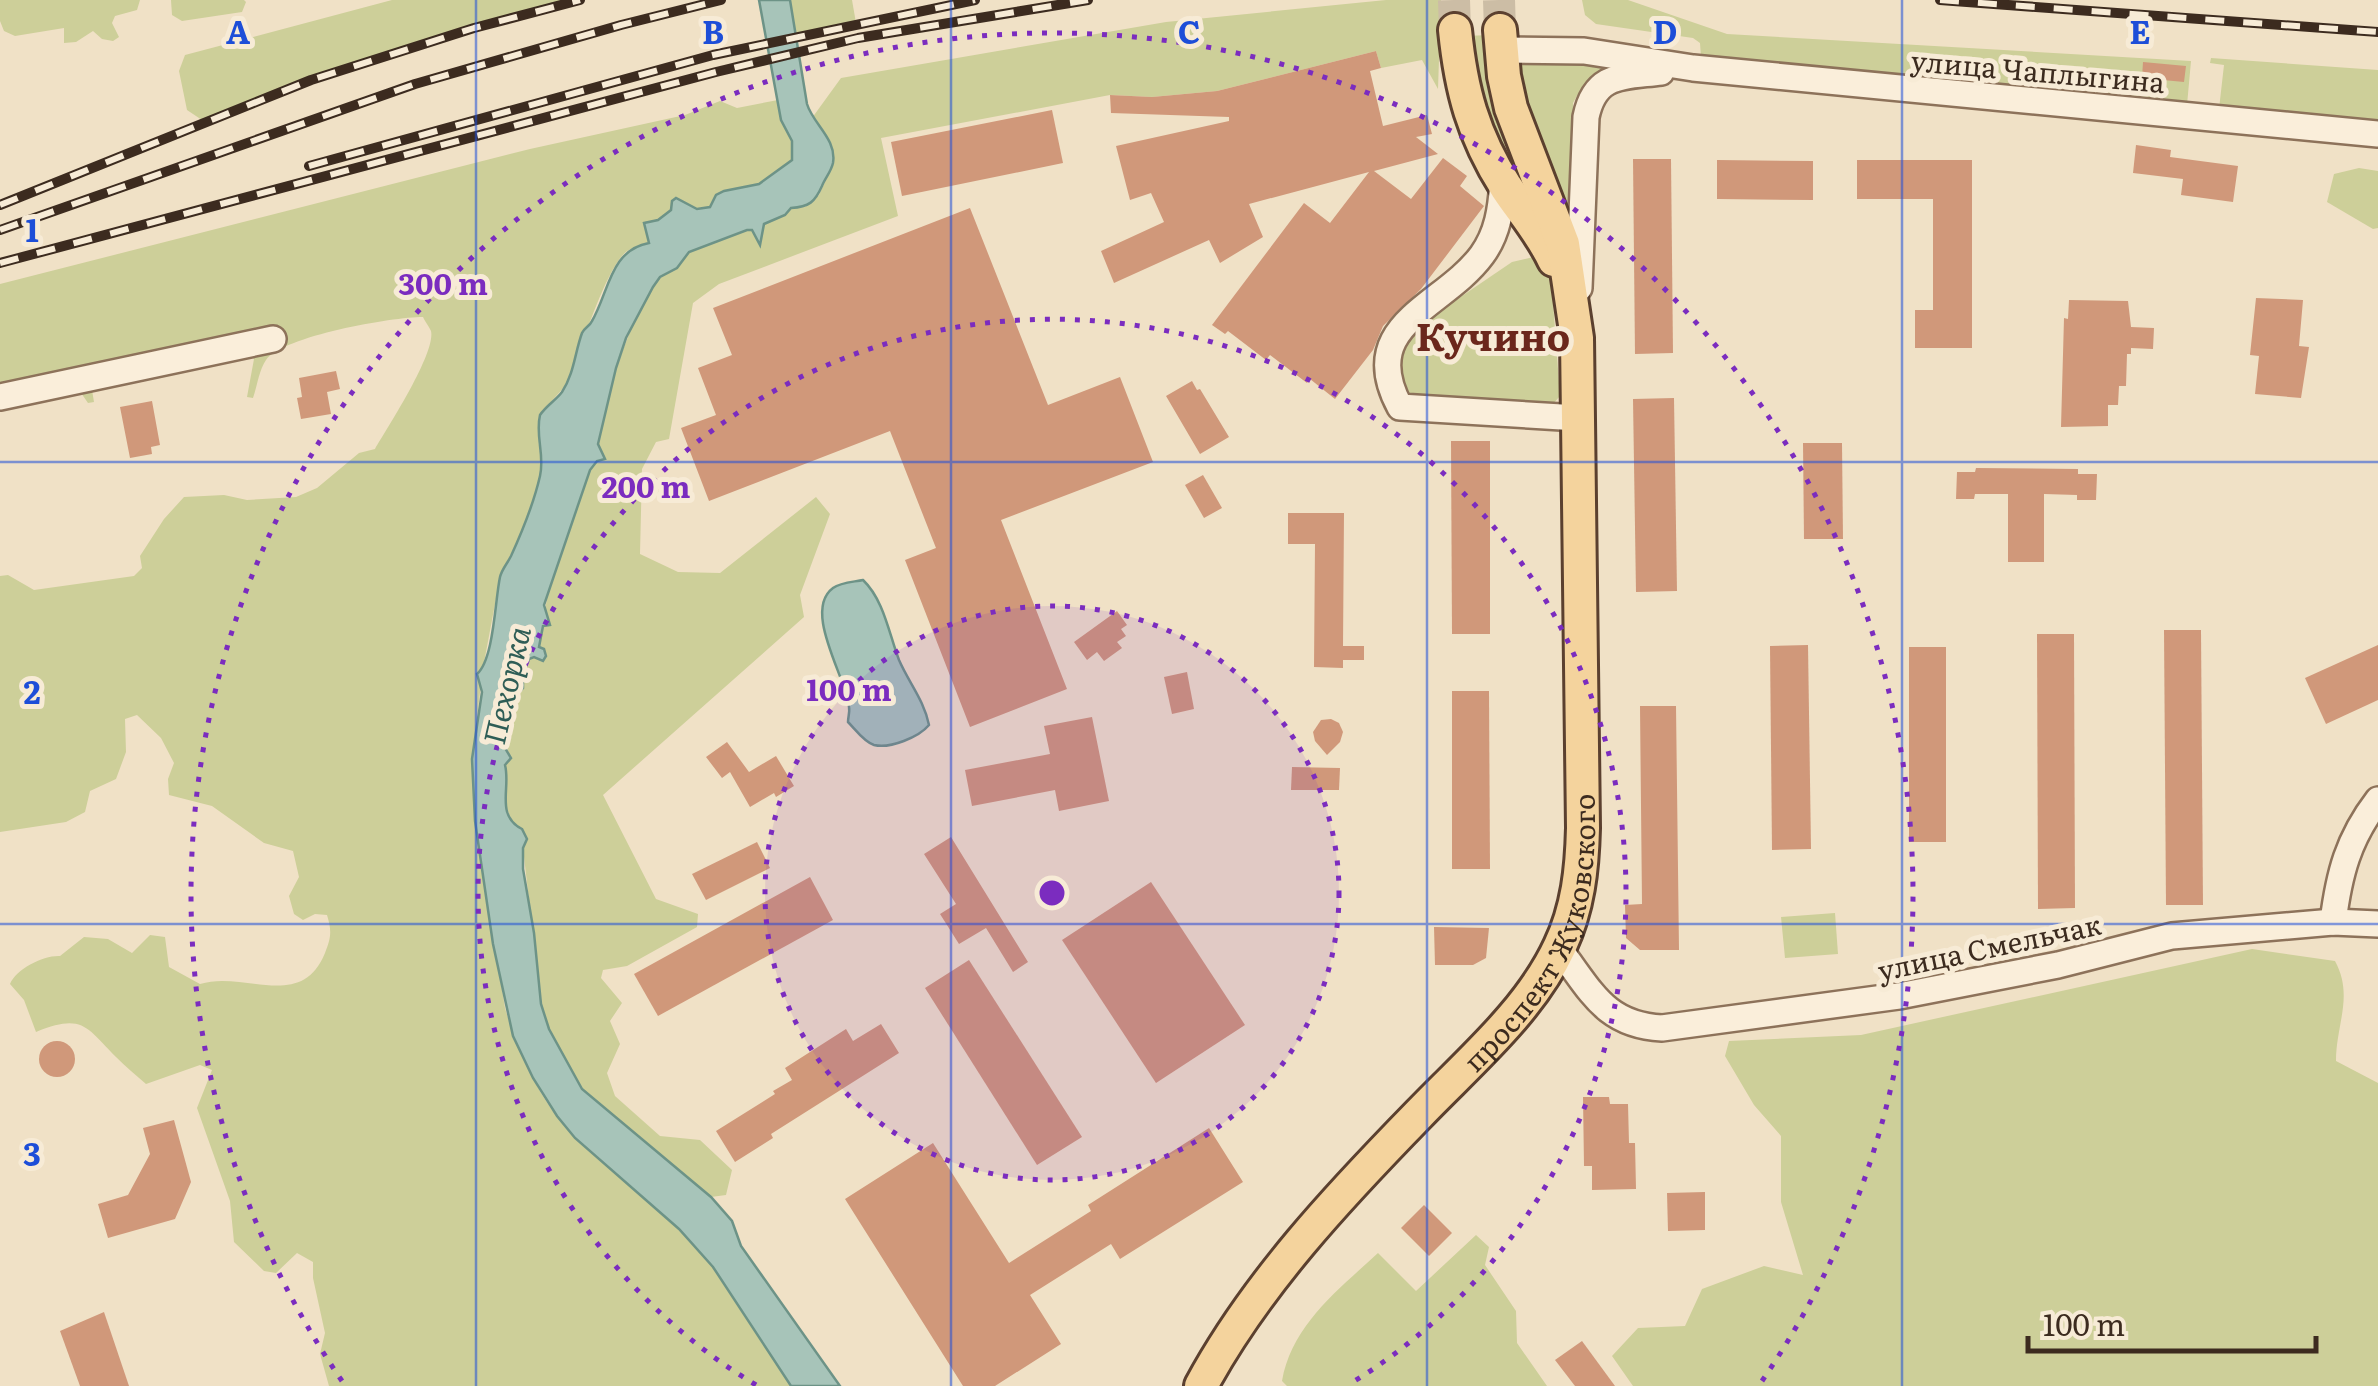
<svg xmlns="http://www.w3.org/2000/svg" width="2378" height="1386" viewBox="0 0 2378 1386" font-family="Literata,serif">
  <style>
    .green { fill: #cdcf99 }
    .water { fill: #a7c4b9; stroke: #6d9387; stroke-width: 2.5 }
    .building { fill: #d0987a }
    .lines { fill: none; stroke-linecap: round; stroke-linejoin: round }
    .major-tunnel { stroke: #ccbda5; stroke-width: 32; stroke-dasharray: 32 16; stroke-linecap: butt }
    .minor-casing { stroke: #8d725a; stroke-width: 30 }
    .major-casing { stroke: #5b402f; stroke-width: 38 }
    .minor { stroke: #faeeda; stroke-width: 25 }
    .major { stroke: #f4d39d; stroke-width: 32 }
    .rail-casing { stroke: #3c2b1f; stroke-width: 10 }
    .rail { stroke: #f7ebd6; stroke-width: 6; stroke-dasharray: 19; stroke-linecap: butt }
    .grid { fill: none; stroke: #1d4ed8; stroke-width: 2.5; stroke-opacity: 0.55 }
    .ring { fill: none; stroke: #7b2cbf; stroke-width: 5; stroke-dasharray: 5 10 }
    .labels { text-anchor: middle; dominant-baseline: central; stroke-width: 10; stroke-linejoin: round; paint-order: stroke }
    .street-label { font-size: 28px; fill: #3c2b1f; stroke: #f7ebd6 }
    .water-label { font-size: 30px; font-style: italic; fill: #2e5d56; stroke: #f7ebd6 }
    .district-label { font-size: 38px; font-weight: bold; fill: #6b271c; stroke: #f7ebd6 }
    .grid-label { font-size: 32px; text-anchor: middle; font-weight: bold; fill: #1d4ed8; stroke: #f7ebd6; stroke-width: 10; stroke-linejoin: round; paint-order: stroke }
    .centre { fill: #7b2cbf; stroke: #f7ebd6; stroke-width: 5 }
    .ring-label { font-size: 30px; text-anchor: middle; font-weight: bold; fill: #7b2cbf; stroke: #f7ebd6; stroke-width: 10; stroke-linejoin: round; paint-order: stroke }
  </style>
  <rect width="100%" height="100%" fill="#f0e1c6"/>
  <g class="green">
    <polygon points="0,0 140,0 137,10 115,16 112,23 119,37 113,41 102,39 93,31 76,42 64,43 64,28 15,36 4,31 0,21"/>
    <polygon points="171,0 244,0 246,2 242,12 182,21 172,15"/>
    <polygon points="392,0 582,0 394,53 202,120 187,110 179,71 185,55"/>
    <polygon points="790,0 852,0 856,23 796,36"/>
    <path d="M1386,0H1441L1438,89L1422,60L1381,68L1376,51L1217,91L1152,97L1110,95L881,138L898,216L719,284L693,303L669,439L656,442L642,469L640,554L678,572L720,573L816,497L830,514L800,595L804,617L603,795L656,899L698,914L697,927L627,966L603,970L601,978L622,1003L610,1021L620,1044L607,1073L615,1096L660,1136L700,1140L732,1170L726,1195L711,1197L582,1089L549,1029L541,1004L523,848L503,799L507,782L505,765L511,758C501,739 502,707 520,694L523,673L529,658L539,648L550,580L569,532L572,516L590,470L597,461L598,444L616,368L638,311L659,277L677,268L689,252L747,230H753L761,239L763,224L785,215L791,208L805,207L819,195L829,173L824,131L812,118L841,78L1166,22Z"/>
    <polygon points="1582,0 1628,0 1727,34 2191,61 2187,105 1701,57 1700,43 1693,38 1596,24 1585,15"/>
    <polygon points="1493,35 1548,228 1498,151 1462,36"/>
    <polygon points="2211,58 2378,70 2378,125 2219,109 2224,65 2210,63"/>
    <path d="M1554,59L1655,66C1619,72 1591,67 1573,103L1574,255L1513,73L1521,65Z"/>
    <path d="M778,100C782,121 796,140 792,161L759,184L723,191L717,195L710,207L697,209L672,201V210L658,220L649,243C643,246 633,247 627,251C605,268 580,354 567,382C561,394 549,400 545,412C543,422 539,433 539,442C538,450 543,457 542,465C540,490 515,551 501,572L483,668L472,759L475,821L505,1008C519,1055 542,1106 578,1140C611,1172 649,1198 681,1231C725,1276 760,1331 791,1386H329L320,1354L325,1333L313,1278V1262L297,1253L276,1273L264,1271L234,1242L230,1201L197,1108L212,1070L200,1065L146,1084C136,1075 126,1067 116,1057C86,1027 83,1013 36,1032L24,1000L10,984C16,969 44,955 60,956L84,937L108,939L132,953L150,935L165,937L169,967L200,984C244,970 301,1012 325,953C331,938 332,931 327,915L315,914L303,920L294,914L289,896L299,877L293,851L264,843L212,806L169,795L168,779L174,763L161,738L137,715L125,719L126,752L116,779L90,791L85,812L66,822L0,832V576L8,575L34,590L134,576L142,568L140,556L164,519L184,497L224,495L247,500L296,497L317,488L359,453L375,449C388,427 436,353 431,331C430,328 424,320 423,317C392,317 283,336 266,360C259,370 257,387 253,398L247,397L254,359L248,354L92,390L94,402L88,403L79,390L0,408V284L530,149L685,115L720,101L737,108Z"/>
    <polygon points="2359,168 2378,171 2378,228 2373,229 2327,202 2334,174"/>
    <polygon points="1538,256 1551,275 1560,396 1552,405 1404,397 1394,358 1409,332 1512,262"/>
    <polygon points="1835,913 1838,954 1785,958 1781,917"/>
    <path d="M2252,949L2335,961C2354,996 2336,1024 2336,1061L2378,1083V1386H1633L1612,1356L1638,1328L1685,1326L1702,1289L1764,1266L1803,1275L1781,1202V1136L1754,1105L1725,1056L1729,1041L1861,1035Z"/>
    <path d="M1476,1235L1489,1247L1485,1265L1516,1311L1517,1343L1547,1386H1287L1282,1381C1292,1325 1338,1290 1378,1253L1416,1291Z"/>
  </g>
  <g class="water">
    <path d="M759,0H790L807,104C813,124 837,139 833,163C831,172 825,178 822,186C815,202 809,207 791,208L785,215L764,224L760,245L752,230H747L689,252L677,268L660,277L653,287L626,338L616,368L598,444L605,459L597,461L590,470L544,605L550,625L543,626L539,647L544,649L546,656L543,661L534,657L529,659L523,673V688L512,700L507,716L505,748L511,758L505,765C511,788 495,815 522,829L527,839L523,848V869L534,933L541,1004L549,1029L582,1089L711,1197L732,1221L741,1246L840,1386H791L713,1267L679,1229L575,1138L557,1116L533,1078L513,1036L493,944L475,821L472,759L482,692L477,674C494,659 495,600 500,577C502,569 507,564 511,556C522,532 534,502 540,476C545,455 535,436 540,415C546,406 556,400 562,392C574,374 575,352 582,333C584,328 590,326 592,321C609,292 610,250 649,243L644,223L658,220L671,210L672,201L676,198L697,209L710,207L716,195L724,191L759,184L792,160V141L781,120Z"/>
    <path d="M863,580C884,600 889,634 899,660C909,683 924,700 929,725C919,737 890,749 874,745C864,742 855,729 848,722C848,717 850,712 849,707C847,679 802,611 833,588C841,582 854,582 863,580Z"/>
  </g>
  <g class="building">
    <polygon points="1376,51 1381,68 1370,71 1383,126 1427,115 1432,134 1416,137 1438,154 1374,171 1411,199 1443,158 1467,176 1460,186 1484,206 1421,289 1383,326 1373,350 1335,399 1310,379 1307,383 1270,355 1266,360 1228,331 1225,334 1212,325 1304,203 1330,223 1369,172 1249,204 1263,237 1220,263 1209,240 1114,283 1101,251 1164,222 1151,193 1130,200 1116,146 1229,121 1229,117 1111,113 1110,95 1152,97 1217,91"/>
    <polygon points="2143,62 2186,66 2184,82 2142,78"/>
    <polygon points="1052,110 1063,163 902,196 891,142"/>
    <polygon points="2136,145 2171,150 2170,157 2238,166 2233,202 2181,195 2183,179 2133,173"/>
    <polygon points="1633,159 1671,159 1673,353 1635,354"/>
    <polygon points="1717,160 1813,161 1813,200 1717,199"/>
    <polygon points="1857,160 1972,160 1972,348 1915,348 1915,310 1933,310 1933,199 1857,199"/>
    <polygon points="970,208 1048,405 1120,377 1153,462 1001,520 1067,689 970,727 905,560 936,548 890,431 709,501 681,428 716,415 698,368 732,355 713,308"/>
    <polygon points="2256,298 2303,300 2299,346 2309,347 2301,398 2255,394 2259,356 2250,355"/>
    <polygon points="2069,300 2128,301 2131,327 2154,328 2153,349 2131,348 2131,354 2127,354 2126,386 2119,386 2118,405 2108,405 2108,426 2061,427 2064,318 2068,319"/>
    <polygon points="336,371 340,389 327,392 331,414 301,419 297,398 302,397 299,378"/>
    <polygon points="1192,381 1197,390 1200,389 1229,437 1200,454 1166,396"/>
    <polygon points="1674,398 1677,591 1636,592 1633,399"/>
    <polygon points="152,401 160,445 151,447 152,454 130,458 120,407"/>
    <polygon points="1451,441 1490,441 1490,634 1452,634"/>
    <polygon points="1803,443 1842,443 1843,539 1804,539"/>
    <polygon points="1976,468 2078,469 2078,474 2097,474 2096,500 2077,500 2077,495 2044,494 2044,562 2008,562 2008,494 1975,494 1974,499 1956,499 1957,472 1975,472"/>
    <polygon points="1203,475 1222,508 1204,518 1185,485"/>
    <polygon points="1288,513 1344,513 1343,646 1364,646 1364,660 1343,660 1343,668 1314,667 1315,544 1288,544"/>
    <polygon points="1117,611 1127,625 1121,629 1126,636 1117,642 1122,648 1104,661 1097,652 1087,660 1074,642"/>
    <polygon points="2164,630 2201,630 2203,905 2166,905"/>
    <polygon points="2037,634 2074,634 2075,908 2038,909"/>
    <polygon points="1808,645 1811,849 1772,850 1770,646"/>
    <polygon points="2378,645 2378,700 2326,724 2305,678"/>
    <rect x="1909" y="647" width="37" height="195"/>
    <polygon points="1187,672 1194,709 1172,714 1164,677"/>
    <polygon points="1452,691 1489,691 1490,869 1452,869"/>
    <polygon points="1640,706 1676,706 1679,950 1640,950 1626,938 1625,905 1642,904"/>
    <polygon points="1092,717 1109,801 1059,811 1055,790 972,806 965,770 1050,754 1044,726"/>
    <polygon points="1331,719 1339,723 1343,732 1340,742 1327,755 1315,741 1313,732 1321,720"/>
    <polygon points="727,742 749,772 776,756 794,786 776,797 774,793 750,807 730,772 722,778 706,757"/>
    <polygon points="1292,767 1340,768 1339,790 1291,790"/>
    <polygon points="951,837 1028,962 1013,972 986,928 959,944 940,914 956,904 924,854"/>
    <polygon points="757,842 770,868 706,900 692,874"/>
    <polygon points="810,877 833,920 658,1016 634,974"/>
    <polygon points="1151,882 1245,1025 1156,1083 1062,940"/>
    <polygon points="1434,927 1489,928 1486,958 1473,965 1435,965"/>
    <polygon points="969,960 1082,1137 1037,1165 925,988"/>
    <polygon points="881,1024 899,1053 771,1134 773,1138 735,1162 716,1131 775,1094 773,1091 792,1080 785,1068 846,1029 853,1041"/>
    <circle cx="57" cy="1059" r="18"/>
    <polygon points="1583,1097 1609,1097 1610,1104 1628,1104 1629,1143 1635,1143 1636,1189 1592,1190 1592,1166 1584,1166"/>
    <polygon points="174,1120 191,1182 175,1219 108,1238 98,1204 128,1195 150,1154 143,1128"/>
    <polygon points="1209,1128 1243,1182 1120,1259 1111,1244 1030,1295 1061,1344 995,1386 963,1386 845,1199 933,1143 1009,1263 1091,1211 1088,1205"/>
    <polygon points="1705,1192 1705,1230 1668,1231 1667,1193"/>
    <polygon points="1424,1205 1452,1233 1429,1256 1401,1228"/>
    <polygon points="104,1312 129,1386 80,1386 60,1331"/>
    <polygon points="1582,1341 1615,1386 1575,1386 1555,1360"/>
  </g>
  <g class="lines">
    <g class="major-tunnel">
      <polyline points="1454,0 1455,30"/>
      <polyline points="1499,0 1500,30"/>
    </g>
    <g class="minor-casing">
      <g id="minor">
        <polyline points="1500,50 1584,51 1693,68 2378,134"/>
        <path d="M1503,182C1501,209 1498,233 1482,255C1443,308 1355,324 1400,407L1578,418"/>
        <path d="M1579,288L1586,117C1595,73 1622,77 1661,72"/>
        <polyline points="0,397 273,339"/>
        <path d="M2333,922C2339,874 2348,839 2378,800"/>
        <path d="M1559,949C1591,990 1604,1025 1662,1028L1899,996L2058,965L2172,936L2333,922L2378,924"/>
      </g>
    </g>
    <g class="major-casing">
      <g id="major">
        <path d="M1455,30C1461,90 1473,135 1506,187C1522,211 1542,234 1554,260"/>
        <path id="s1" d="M1201,1386C1256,1284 1339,1196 1419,1114C1468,1063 1530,1011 1560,946C1578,908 1582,869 1583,828L1577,338L1563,244L1511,108L1504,76L1500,30"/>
      </g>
    </g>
    <use href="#minor" class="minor"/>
    <use href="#major" class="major"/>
    <g class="rail-casing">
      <g id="rail">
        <polyline points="1940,0 2378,32"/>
        <polyline points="309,166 713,55 975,0"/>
        <polyline points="0,205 311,80 474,28 580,0"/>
        <polyline points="0,230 415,84 621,25 721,0"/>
        <polyline points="0,263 716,72 858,38 1088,0"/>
      </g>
    </g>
    <use href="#rail" class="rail"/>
  </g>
  <path class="grid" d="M476,0V1386M951,0V1386M1427,0V1386M1902,0V1386M0,462H2378M0,924H2378"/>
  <circle cx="1052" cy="893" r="287" fill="#7b2cbf" fill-opacity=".12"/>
  <g class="ring">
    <circle cx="1052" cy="893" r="287"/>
    <path d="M756 1385A574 574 0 1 1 1348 1385"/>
    <path d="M342 1381A861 861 0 1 1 1762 1381"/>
  </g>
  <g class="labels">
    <g class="street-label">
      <text transform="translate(2038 70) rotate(5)">улица Чаплыгина</text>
      <text stroke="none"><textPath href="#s1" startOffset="572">проспект Жуковского</textPath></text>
      <text transform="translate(1989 946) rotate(-12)">улица Смельчак</text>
    </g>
    <g class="water-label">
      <text transform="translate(505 685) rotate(-77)">Пехорка</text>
    </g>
    <g class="district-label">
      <text x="1493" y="334">Кучино</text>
    </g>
  </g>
  <g class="grid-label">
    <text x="238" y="44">A</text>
    <text x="713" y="44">B</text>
    <text x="1189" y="44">C</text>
    <text x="1665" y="44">D</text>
    <text x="2140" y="44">E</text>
    <text x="32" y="242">1</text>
    <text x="32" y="704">2</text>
    <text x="32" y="1166">3</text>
  </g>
  <circle cx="1052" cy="893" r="15" class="centre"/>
  <g class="ring-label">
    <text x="443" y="295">300 m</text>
    <text x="646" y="498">200 m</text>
    <text x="849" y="701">100 m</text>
  </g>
  <path d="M2028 1336v15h288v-15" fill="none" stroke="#3c2b1f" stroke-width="5"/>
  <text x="2043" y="1336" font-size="30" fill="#3c2b1f" stroke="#f7ebd6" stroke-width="8" paint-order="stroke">100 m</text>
</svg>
